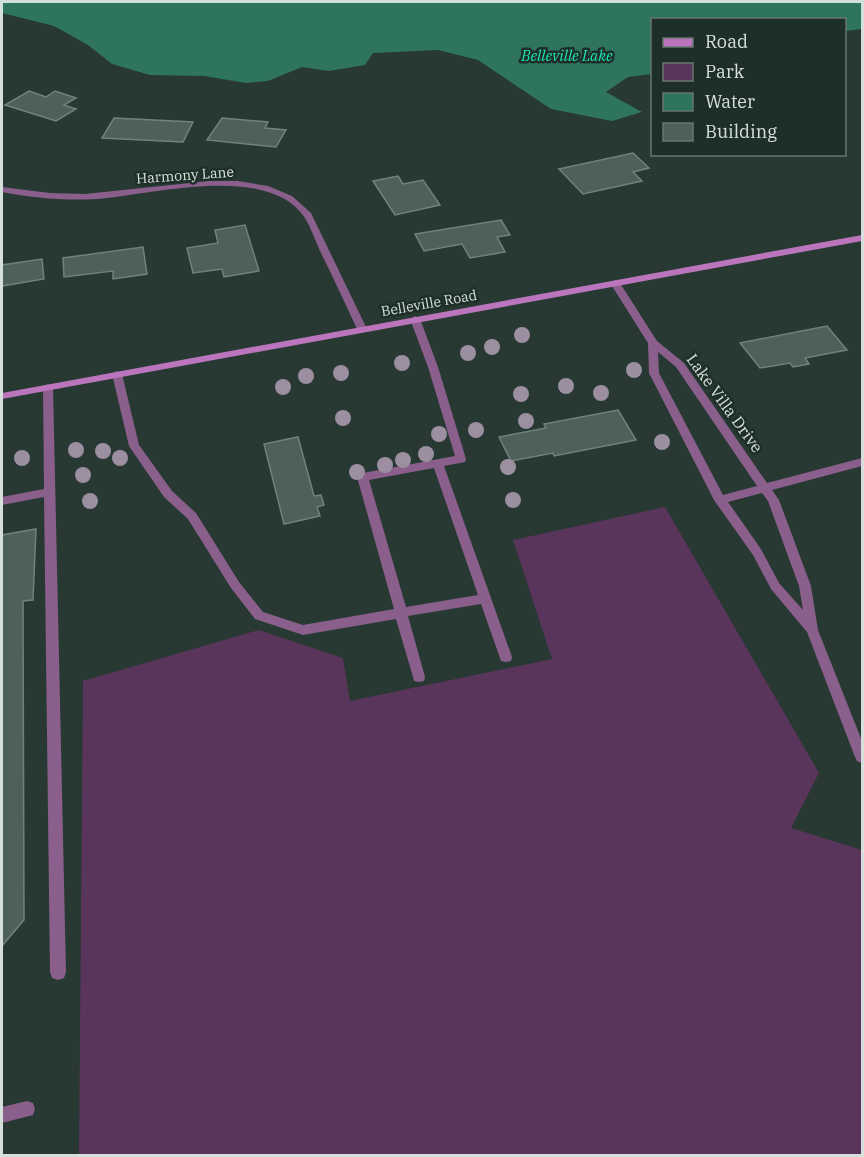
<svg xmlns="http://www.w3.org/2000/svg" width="864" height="1157" viewBox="0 0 864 1157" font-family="'IBM Plex Serif',serif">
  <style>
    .green { fill: #5a355b }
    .water { fill: #2f745f }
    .building { fill: #4d6059; stroke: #6f837c; stroke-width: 1.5 }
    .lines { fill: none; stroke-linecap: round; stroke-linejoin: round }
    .service { fill: #8a5f8b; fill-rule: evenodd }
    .minor { fill: #8a5f8b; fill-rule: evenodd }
    .secondary { fill: #ba75bc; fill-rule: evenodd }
    .tree { fill: #9c8fa1 }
    .labels { text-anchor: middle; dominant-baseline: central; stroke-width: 5; stroke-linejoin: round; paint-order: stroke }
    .far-street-label { font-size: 14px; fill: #d5e0dc; stroke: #1d2f28 }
    .far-water-label { font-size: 15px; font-style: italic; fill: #1de5b6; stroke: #1d2f28 }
    .street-label { font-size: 16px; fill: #d5e0dc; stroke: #1d2f28 }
  </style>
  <rect width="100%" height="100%" fill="#273932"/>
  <polygon class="green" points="665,507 819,773 791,828 862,850 862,1155 79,1155 83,681 259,630 343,658 350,701 552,659 513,540"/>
  <polygon class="water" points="2,2 862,2 862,29 845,31 844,20 652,20 652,74 628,77 606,92 642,112 612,121 551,109 478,60 438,50 373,53 365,65 329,71 302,67 268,81 246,83 204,76 150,75 112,64 88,45 54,26 2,13"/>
  <g class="building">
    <polygon points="29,91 46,97 55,91 76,98 64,105 76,109 56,121 5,105"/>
    <polygon points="114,118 193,122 183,142 102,138"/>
    <polygon points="222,118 268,122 265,128 286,130 276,147 207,140"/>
    <polygon points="633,153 649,168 633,172 642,181 583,194 559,169"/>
    <polygon points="398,176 403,184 423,180 440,205 395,215 373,181"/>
    <polygon points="501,220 510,235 497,237 505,252 470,258 462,244 424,251 415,234"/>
    <polygon points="245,225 259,271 224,277 222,269 193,273 187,248 218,243 215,230"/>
    <polygon points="143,247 147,274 113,279 113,271 64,277 63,258"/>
    <polygon points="42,259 44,279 2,286 2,265"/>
    <polygon points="827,326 847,350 805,358 809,364 793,367 790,363 760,368 740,343"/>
    <polygon points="618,410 636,440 554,456 553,453 511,461 499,437 546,428 544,424"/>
    <polygon points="298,437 314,496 321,495 324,505 317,507 320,516 284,524 264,444"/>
    <polygon points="36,529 33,600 23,601 24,920 2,946 2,535"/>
  </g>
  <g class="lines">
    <g class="service">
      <path d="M415,316L420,319L438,367L466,459L465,462L444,466L512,657L511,661L506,662L501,661L481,604L408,616L425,677L424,681L419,682L414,681L413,677L396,619L303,635L255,619L231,588L188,519L164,497L129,446L112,374L117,371L122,374L139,445L172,491L196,513L239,582L263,612L303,625L394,609L357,477L363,473L455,456L428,367L410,319ZM434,468L478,595L406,607L369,480Z"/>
      <polygon points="48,384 53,387 66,972 64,978 58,980 52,978 50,972 44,497 2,505 2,497 44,489 43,387"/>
      <polygon points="27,1101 33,1103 35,1109 33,1115 2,1123 2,1107"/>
    </g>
    <g class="minor">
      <path d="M209,181H238L268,186L292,196L311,213L367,329L365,331H359L357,329C345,303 333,277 320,251C315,240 311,228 305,218C269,162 150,195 97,199C65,201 33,198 2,192V187L50,193L85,194Z"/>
      <path d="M615,280L620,283L657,341L684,363L767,483L862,458V466L772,490L779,500L811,586L818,630L862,741V763L857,761L855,757L807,632L771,589L753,555L714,500L649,373L648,343L610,283ZM658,352L676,367L757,486L723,495L659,373ZM762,493L768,501L799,586L803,610L779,583L761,549L728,502Z"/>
    </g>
    <polygon class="secondary" points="862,235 862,241 2,399 2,393"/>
  </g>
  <g class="tree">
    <circle cx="522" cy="335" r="8"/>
    <circle cx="492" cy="347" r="8"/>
    <circle cx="468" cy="353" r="8"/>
    <circle cx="402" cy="363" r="8"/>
    <circle cx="634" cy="370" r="8"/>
    <circle cx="341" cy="373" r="8"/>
    <circle cx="306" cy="376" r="8"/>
    <circle cx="566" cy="386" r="8"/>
    <circle cx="283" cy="387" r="8"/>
    <circle cx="601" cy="393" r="8"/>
    <circle cx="521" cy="394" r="8"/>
    <circle cx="343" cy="418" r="8"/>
    <circle cx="526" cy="421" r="8"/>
    <circle cx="476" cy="430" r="8"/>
    <circle cx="439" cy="434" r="8"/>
    <circle cx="662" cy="442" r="8"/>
    <circle cx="76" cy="450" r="8"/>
    <circle cx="103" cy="451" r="8"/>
    <circle cx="426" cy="454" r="8"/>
    <circle cx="22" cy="458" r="8"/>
    <circle cx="120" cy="458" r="8"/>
    <circle cx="403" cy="460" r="8"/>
    <circle cx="385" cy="465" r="8"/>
    <circle cx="508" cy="467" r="8"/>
    <circle cx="357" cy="472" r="8"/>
    <circle cx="83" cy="475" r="8"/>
    <circle cx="513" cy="500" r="8"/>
    <circle cx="90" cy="501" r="8"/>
  </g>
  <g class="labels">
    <g class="far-street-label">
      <text transform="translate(185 175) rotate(-4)">Harmony Lane</text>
      <text transform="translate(429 303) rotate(-10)">Belleville Road</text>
    </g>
    <g class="far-water-label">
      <text x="567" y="55">Belleville Lake</text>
    </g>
    <g class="street-label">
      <text transform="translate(725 403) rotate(54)">Lake Villa Drive</text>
    </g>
  </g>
  <rect width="864" height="1157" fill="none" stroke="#d5e0dc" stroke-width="6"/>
  <rect x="651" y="18" width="195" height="138" fill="#1d2f28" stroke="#677670" stroke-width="1.5"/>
  <rect x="663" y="38" width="30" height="9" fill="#ba75bc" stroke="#677670" stroke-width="1.5"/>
  <text x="705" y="48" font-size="18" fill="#d5e0dc">Road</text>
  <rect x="663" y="63" width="30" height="18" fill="#5a355b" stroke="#677670" stroke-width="1.5"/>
  <text x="705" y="78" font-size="18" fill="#d5e0dc">Park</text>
  <rect x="663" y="93" width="30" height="18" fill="#2f745f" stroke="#677670" stroke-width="1.5"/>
  <text x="705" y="108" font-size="18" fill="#d5e0dc">Water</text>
  <rect x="663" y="123" width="30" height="18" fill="#4d6059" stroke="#677670" stroke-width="1.5"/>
  <text x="705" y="138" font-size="18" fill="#d5e0dc">Building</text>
</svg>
